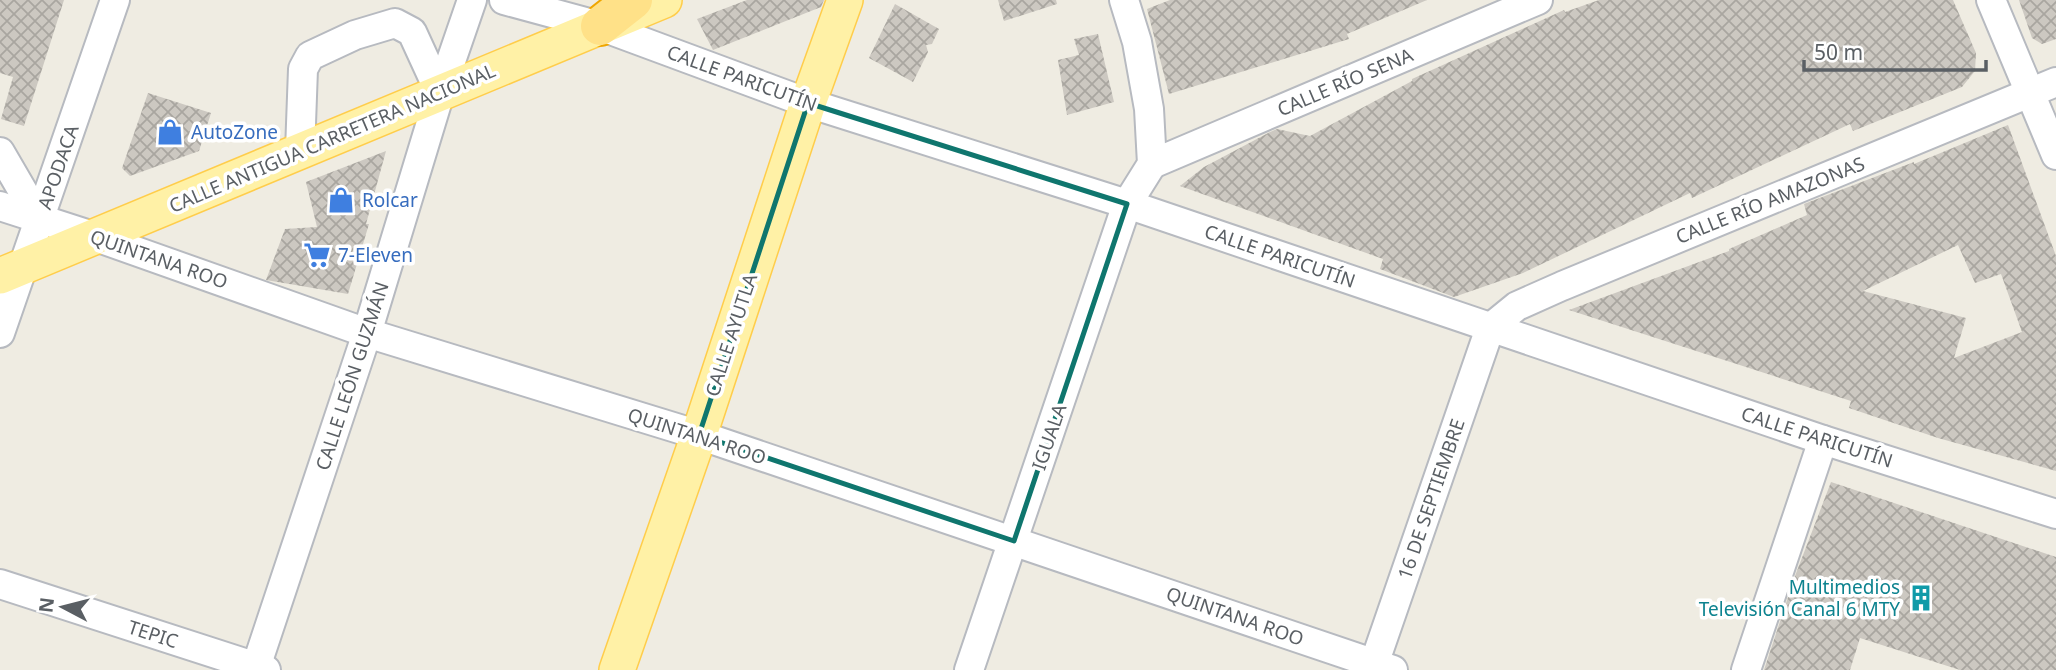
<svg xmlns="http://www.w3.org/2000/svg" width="2056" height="670" viewBox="0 0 2056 670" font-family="'Noto Sans',sans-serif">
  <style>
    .building { fill: url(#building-cross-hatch); fill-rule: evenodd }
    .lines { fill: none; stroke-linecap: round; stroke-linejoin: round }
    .minor-casing { stroke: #b7bac0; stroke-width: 32 }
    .major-casing { stroke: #ffcd4b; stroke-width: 38 }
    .highway-casing { stroke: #f0a600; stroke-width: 42 }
    .minor { stroke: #fff; stroke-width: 28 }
    .major { stroke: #fff1a6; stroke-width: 35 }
    .highway { stroke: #ffe188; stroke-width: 38 }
    .marked { fill: none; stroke: #0f766e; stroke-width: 5; stroke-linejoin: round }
    .labels { text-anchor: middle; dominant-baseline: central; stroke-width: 7; stroke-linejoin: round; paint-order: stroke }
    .street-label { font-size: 19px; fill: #5a5f64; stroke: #fff }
    .shop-label { font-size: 19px; fill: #366cbe; stroke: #fff; text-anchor: start }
    .culture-label { font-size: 19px; fill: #0d838f; stroke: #fff; text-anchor: end }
  </style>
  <defs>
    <pattern id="building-cross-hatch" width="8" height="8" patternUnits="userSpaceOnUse" patternTransform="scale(1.75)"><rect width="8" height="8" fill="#ccc8c1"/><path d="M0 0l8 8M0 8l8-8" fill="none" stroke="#a9a6a0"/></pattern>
  </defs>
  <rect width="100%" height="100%" fill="#efece2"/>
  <g class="building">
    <polygon points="0,0 64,0 24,126 1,119 13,77 0,73"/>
    <polygon points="747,0 824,0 821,7 713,50 697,19"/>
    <polygon points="998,0 1056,0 1057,4 1004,21"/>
    <polygon points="1170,0 1427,0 1347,34 1349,39 1169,94 1147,9"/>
    <polygon points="1599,0 1953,0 1976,53 1975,71 1962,87 1853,131 1850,124 1692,198 1690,193 1523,273 1454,297 1380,269 1383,259 1180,186 1204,167 1270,132 1277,129 1310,136 1412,81 1412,79 1564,10 1565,12"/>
    <polygon points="2019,0 2056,0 2056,39 2042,44 2032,38"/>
    <polygon points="895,4 939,29 932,44 926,45 928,52 913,82 869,58"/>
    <polygon points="1098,34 1114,102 1067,115 1058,60 1079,55 1074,39"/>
    <polygon points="148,93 211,113 199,151 130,176 122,168"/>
    <path d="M2008,125L2056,256V471L1938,438L1849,408L1851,401L1569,310L1729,251V249L1807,215L1804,204L1914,162V164ZM1958,245L1975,283L2001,274L2022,332L1954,358L1966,318L1863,291Z"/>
    <polygon points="386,151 366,224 369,224 348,294 266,280 285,229 317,227 306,182"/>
    <polygon points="1831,482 2056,557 2056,670 1960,670 1860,638 1850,670 1764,670 1795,576"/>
  </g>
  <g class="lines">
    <g class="minor-casing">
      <g id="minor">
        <polyline points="504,0 600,26 808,103 1127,204 1823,440 2056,514"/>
        <polyline points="1991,0 2056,155"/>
        <polyline points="300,151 303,69 310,56 355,35 395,23 412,32 440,93"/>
        <polyline points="0,152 39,219"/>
        <polyline points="1152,164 1538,0"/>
        <polyline points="0,206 96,237 367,333 699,435 1393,670"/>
        <polyline points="0,333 115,0"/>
        <polyline points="0,584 266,670"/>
        <polyline points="255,670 367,333 440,93 472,0"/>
        <polyline points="969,670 1127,204 1152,164 1149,109 1137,42 1124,0"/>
        <polyline points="1372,670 1490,328 1517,306 1562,286 2056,82"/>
        <polyline points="1746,670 1823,440"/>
      </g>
    </g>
    <g class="major-casing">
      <g id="major">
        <polyline points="0,276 664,0"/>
        <polyline points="617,670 699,435 808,103 845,0"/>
      </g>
    </g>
    <g class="highway-casing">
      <polyline id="highway" points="600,26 633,0"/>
    </g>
    <use href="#minor" class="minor"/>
    <use href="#major" class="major"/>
    <use href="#highway" class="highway"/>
  </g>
  <path class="marked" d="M808,103L1127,204L1014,541L699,435Z"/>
  <defs>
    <g id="shop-bare" transform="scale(2.1)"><path d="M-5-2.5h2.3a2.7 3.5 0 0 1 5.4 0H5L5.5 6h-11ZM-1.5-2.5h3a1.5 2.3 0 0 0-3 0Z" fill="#3f7fe0" stroke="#fff" stroke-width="2.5" paint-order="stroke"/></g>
    <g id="supermarket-bare" transform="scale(2.1)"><path d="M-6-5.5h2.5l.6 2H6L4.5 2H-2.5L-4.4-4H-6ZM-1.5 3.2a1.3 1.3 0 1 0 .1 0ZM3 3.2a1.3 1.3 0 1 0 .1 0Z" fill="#3f7fe0" stroke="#fff" stroke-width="2.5" paint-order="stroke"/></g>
    <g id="building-bare" transform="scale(2.1)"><path d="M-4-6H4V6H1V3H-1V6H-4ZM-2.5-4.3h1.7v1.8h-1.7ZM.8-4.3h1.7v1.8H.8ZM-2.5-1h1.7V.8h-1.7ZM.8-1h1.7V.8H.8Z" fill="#0f9aa8" stroke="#fff" stroke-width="2.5" paint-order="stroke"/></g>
  </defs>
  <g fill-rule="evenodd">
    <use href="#shop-bare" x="170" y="132"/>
    <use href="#shop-bare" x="341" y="200"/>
    <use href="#supermarket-bare" x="317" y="255"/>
    <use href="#building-bare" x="1921" y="598"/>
  </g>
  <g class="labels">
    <g class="street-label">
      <text transform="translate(742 78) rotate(20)">CALLE PARICUTÍN</text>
      <text transform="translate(1345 82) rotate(-23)">CALLE RÍO SENA</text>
      <text transform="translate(332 138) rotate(-23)">CALLE ANTIGUA CARRETERA NACIONAL</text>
      <text transform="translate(58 167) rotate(-71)">APODACA</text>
      <text transform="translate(1770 200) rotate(-22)">CALLE RÍO AMAZONAS</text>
      <text transform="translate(1280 256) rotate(19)">CALLE PARICUTÍN</text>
      <text transform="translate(159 259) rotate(19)">QUINTANA ROO</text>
      <text transform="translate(731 335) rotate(-72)">CALLE AYUTLA</text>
      <text transform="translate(352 376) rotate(-72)">CALLE LEÓN GUZMÁN</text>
      <text transform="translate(697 436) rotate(18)">QUINTANA ROO</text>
      <text transform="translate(1049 437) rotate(-71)">IGUALA</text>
      <text transform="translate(1817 437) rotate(18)">CALLE PARICUTÍN</text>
      <text transform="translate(1431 499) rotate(-71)">16 DE SEPTIEMBRE</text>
      <text transform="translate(1235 616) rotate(19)">QUINTANA ROO</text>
      <text transform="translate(153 634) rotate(18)">TEPIC</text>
    </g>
    <g class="shop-label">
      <text x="191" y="132">AutoZone</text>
      <text x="362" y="200">Rolcar</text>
      <text x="338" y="255">7-Eleven</text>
    </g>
    <g class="culture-label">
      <text x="1900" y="587">Multimedios<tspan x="1900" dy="22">Televisión Canal 6 MTY</tspan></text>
    </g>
  </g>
  <g transform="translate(63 607) rotate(277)" stroke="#ffffff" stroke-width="5" paint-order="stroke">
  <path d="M0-5L12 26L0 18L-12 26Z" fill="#5a5f64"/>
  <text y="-10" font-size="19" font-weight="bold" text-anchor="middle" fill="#5a5f64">N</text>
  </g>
  <path d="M1804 60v10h182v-10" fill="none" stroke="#5a5f64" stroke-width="3.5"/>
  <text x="1814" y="60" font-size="21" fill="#5a5f64" stroke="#ffffff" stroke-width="5" paint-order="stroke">50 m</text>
</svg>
